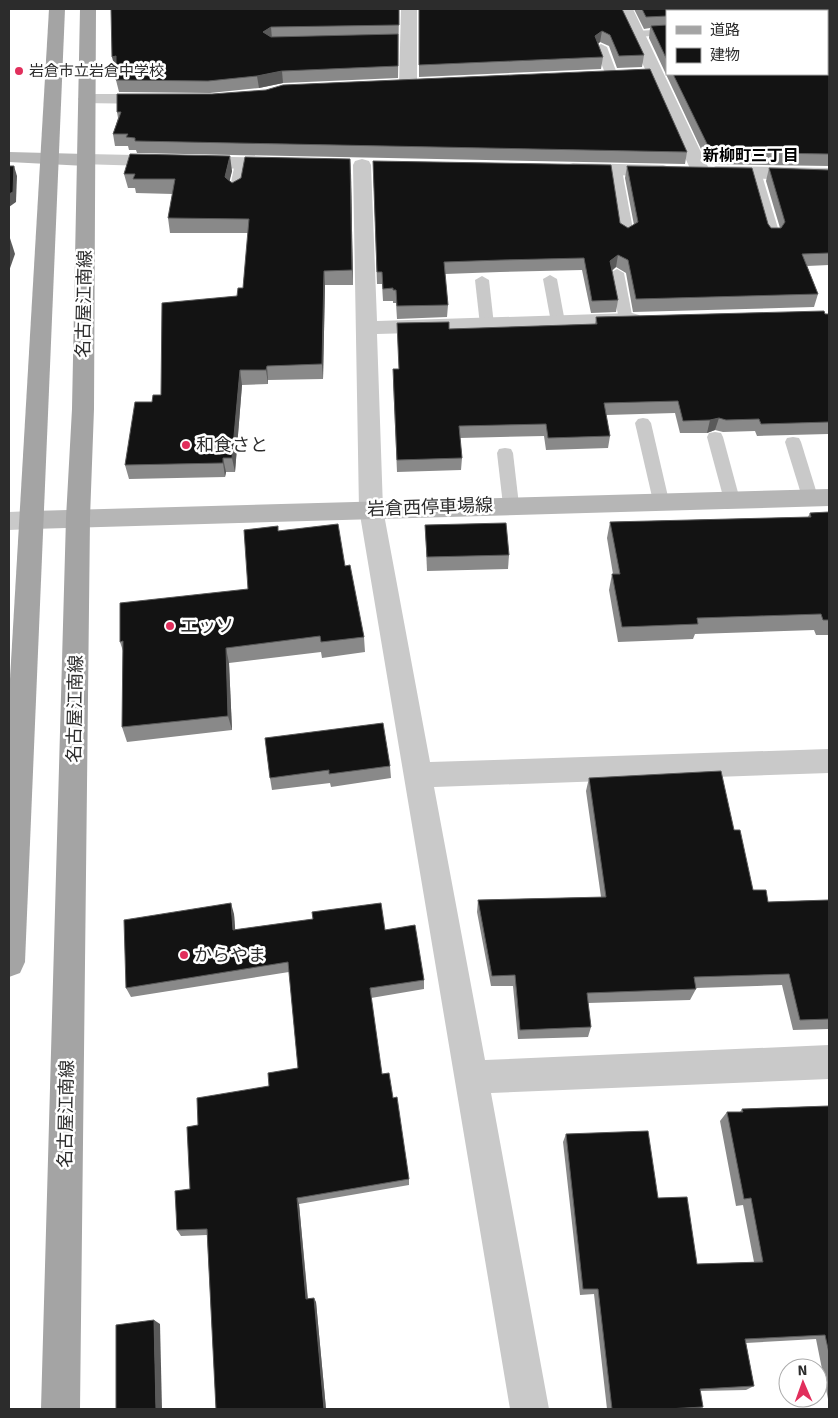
<svg xmlns="http://www.w3.org/2000/svg" width="838" height="1418" viewBox="0 0 838 1418" font-family="Signika,'Noto Sans JP',sans-serif">
  <style>
    .lines { fill: none; stroke-linecap: round; stroke-linejoin: round }
    .lane { fill: #c9c9c9; fill-rule: evenodd }
    .street { fill: #c9c9c9; fill-rule: evenodd }
    .secondary { fill: #b6b6b6; fill-rule: evenodd }
    .primary { fill: #a4a4a4; fill-rule: evenodd }
    .wall { fill: #898989; fill-rule: evenodd }
    .shaded-wall { fill: #5a5a5a }
    .building { fill: #131313; stroke: #5a5a5a }
    .poi-dot { fill: #e12f5c; stroke: #fff; stroke-width: 2 }
    .labels { text-anchor: middle; dominant-baseline: central; stroke-width: 5; stroke-linejoin: round; paint-order: stroke }
    .far-poi-label { font-size: 15px; fill: #2c2c2c; stroke: #fff; text-anchor: start }
    .far-neighbourhood-label { font-size: 16px; font-weight: bold; fill: #000; stroke: #fff }
    .street-label { font-size: 18px; fill: #2c2c2c; stroke: #fff }
    .poi-label { font-size: 18px; fill: #2c2c2c; stroke: #fff; text-anchor: start }
  </style>
  <rect width="100%" height="100%" fill="#fff"/>
  <g class="lines">
    <g class="lane">
      <polygon points="667,29 667,35 637,37 631,34 637,31"/>
      <polygon points="601,44 607,47 618,76 616,78 612,79 606,76 595,47"/>
      <polygon points="241,159 247,163 241,192 235,196 229,192 235,163"/>
      <polygon points="616,166 622,170 634,235 627,239 620,235 610,170"/>
      <polygon points="755,168 761,172 780,235 778,238 768,238 766,235 749,172"/>
      <polygon points="617,269 624,273 633,320 631,323 621,323 619,320 610,273"/>
      <polygon points="550,275 557,279 565,322 563,325 553,325 551,322 543,279"/>
      <polygon points="482,276 489,280 494,325 492,328 482,328 480,325 475,280"/>
      <polygon points="643,418 648,419 651,423 669,501 667,505 661,507 655,505 653,501 635,423 638,419"/>
      <polygon points="715,432 721,433 723,437 740,500 738,504 732,506 726,504 724,500 707,437 709,433"/>
      <polygon points="793,437 799,438 801,442 818,497 816,501 810,503 804,501 802,497 785,442 787,438"/>
      <polygon points="505,448 511,449 513,453 519,505 517,509 511,511 505,509 503,505 497,453 499,449"/>
    </g>
    <g class="street">
      <polygon points="401,9 417,9 417,86 414,90 408,91 402,90 399,86"/>
      <polygon points="617,9 633,9 709,169 716,166 829,168 829,180 716,178 709,176 708,173 700,177 693,175 649,79 615,81 609,80 607,76 609,72 645,69"/>
      <polygon points="87,94 153,94 159,95 162,99 159,103 153,104 81,103 78,99 81,95"/>
      <polygon points="86,154 280,158 287,160 289,164 287,168 280,170 80,164 77,160 80,156"/>
      <polygon points="362,159 369,161 371,165 377,321 632,313 639,315 643,320 639,325 632,327 377,334 383,509 430,762 829,749 829,773 434,787 485,1060 829,1045 829,1079 491,1093 549,1409 510,1409 359,509 353,165 355,161"/>
      <polygon points="573,163 663,165 670,167 672,171 670,175 663,177 566,173 564,169 566,165"/>
      <polygon points="32,511 41,514 44,520 41,526 32,529 9,530 9,512"/>
    </g>
    <g class="secondary">
      <polygon points="9,152 86,154 92,156 95,160 92,164 86,166 9,162"/>
      <polygon points="829,489 829,506 32,529 23,526 20,520 23,514 32,511"/>
    </g>
    <g class="primary">
      <polygon points="49,9 65,9 25,962 20,973 9,977 9,696"/>
      <polygon points="80,9 96,9 94,409 90,518 80,1409 41,1409 66,518 72,409"/>
    </g>
  </g>
  <g class="wall">
    <polygon points="111,9 399,9 398,78 283,83 259,88 210,93 119,92 116,80 116,68 115,69"/>
    <polygon points="419,9 622,9 644,55 642,67 617,68 609,46 600,42 598,44 603,57 601,69 419,77"/>
    <path d="M634,9H829V50L828,49L829,51V166L708,164L649,38L650,28L644,29ZM667,11L827,74H667Z"/>
    <polygon points="117,112 687,152 685,164 137,153 136,150 129,150 128,146 115,146 113,134 118,118"/>
    <polygon points="373,161 620,223 628,228 634,225 625,178 627,166 768,224 771,228 780,228 766,181 769,168 829,170 829,265 807,266 818,294 814,307 633,312 626,273 616,267 612,271 618,300 616,312 591,313 582,270 500,272 445,274 448,305 447,317 397,319 396,303 393,303 393,301 383,301 382,284 377,284"/>
    <polygon points="232,171 229,181 232,183 351,173 353,285 325,285 323,379 268,380 268,384 242,385 235,472 226,472 225,477 129,479 125,465 152,402 161,395 243,288 248,233 170,233 168,218 173,194 136,193 135,188 128,188 124,174"/>
    <polygon points="825,314 829,314 829,430 828,434 757,436 755,431 723,432 715,430 707,433 680,433 675,413 606,415 610,436 608,448 546,450 544,436 460,438 462,458 461,470 397,472 393,381 399,369 449,329 595,324 596,317"/>
    <polygon points="829,512 829,635 816,635 814,630 695,634 693,639 618,642 609,590 612,574 613,574 607,538 610,522 808,517 810,513"/>
    <polygon points="425,525 509,555 508,569 427,571"/>
    <polygon points="279,531 345,566 364,637 365,652 322,658 321,652 229,663 232,730 127,742 122,727 123,651 120,642 248,589"/>
    <polygon points="265,738 390,766 391,778 331,787 330,783 272,790 270,778"/>
    <polygon points="589,778 734,830 753,890 768,902 829,900 829,1029 793,1030 782,985 696,988 696,989 690,1000 588,1003 591,1027 588,1037 518,1039 513,986 491,986 477,912 478,900 601,897 586,791"/>
    <polygon points="234,914 235,930 385,930 424,980 424,989 371,998 382,1074 393,1098 409,1179 409,1185 299,1204 308,1299 316,1302 326,1409 216,1409 207,1235 181,1236 177,1230 190,1189 198,1125 269,1086 298,1068 289,972 131,997 126,988"/>
    <polygon points="829,1106 829,1404 816,1339 746,1343 754,1386 746,1390 700,1391 703,1407 698,1409 607,1409 594,1294 580,1295 563,1142 566,1134 658,1198 697,1264 754,1262 743,1205 736,1206 720,1121 727,1112 740,1112 742,1109"/>
  </g>
  <g class="shaded-wall">
    <polygon points="271,27 272,39 263,32"/>
    <polygon points="602,31 600,42 593,48 595,36"/>
    <polygon points="116,56 118,68 115,69 112,57"/>
    <polygon points="282,71 283,83 259,88 257,76"/>
    <polygon points="230,156 232,171 227,192 225,177"/>
    <polygon points="350,159 351,173 353,285 352,270"/>
    <polygon points="14,166 17,176 16,202 9,207 9,194"/>
    <polygon points="9,235 15,254 9,271"/>
    <polygon points="618,255 616,267 608,273 610,261"/>
    <polygon points="324,271 325,285 323,379 322,364"/>
    <polygon points="267,366 268,380 268,384 266,370"/>
    <polygon points="240,370 242,385 235,472 232,458"/>
    <polygon points="719,418 715,430 707,433 710,420"/>
    <polygon points="223,458 226,472 225,477 223,463"/>
    <polygon points="226,648 229,663 232,730 228,716"/>
    <polygon points="231,903 234,914 236,940 233,930"/>
    <polygon points="297,1198 299,1204 308,1303 306,1299"/>
    <polygon points="314,1298 316,1302 326,1409 324,1409"/>
    <polygon points="154,1320 160,1324 162,1409 156,1409"/>
  </g>
  <g class="building">
    <polygon points="111,9 399,9 399,25 271,27 263,32 271,37 398,34 398,66 282,71 257,76 208,81 116,80 116,56 112,57"/>
    <polygon points="419,9 622,9 644,55 619,56 610,35 602,31 595,36 603,57 419,65"/>
    <polygon points="642,9 829,9 829,38 828,38 828,50 829,51 829,154 711,152 673,74 827,74 827,11 667,11 667,16 646,17"/>
    <polygon points="667,25 667,60 651,26"/>
    <polygon points="650,69 687,152 135,141 135,138 126,137 128,134 113,134 121,112 117,112 117,94 212,94 266,90 283,85"/>
    <polygon points="130,154 230,156 225,177 232,183 241,178 245,157 350,159 352,270 324,271 322,364 267,366 266,370 240,370 232,458 223,458 223,463 125,465 135,402 152,402 153,395 161,395 162,303 237,296 238,288 243,288 249,219 168,218 175,179 133,179 135,174 124,174"/>
    <polygon points="373,161 611,165 620,223 628,228 638,222 627,166 752,168 768,224 771,228 781,228 785,222 769,168 829,170 829,253 802,254 818,294 636,299 628,260 618,255 610,261 618,300 592,301 584,258 501,260 444,262 448,305 397,306 396,290 393,290 393,288 383,289 382,272 377,272"/>
    <polygon points="9,166 14,166 13,192 9,194"/>
    <polygon points="824,311 825,314 829,314 829,422 761,424 759,419 726,420 719,418 710,420 683,421 678,401 604,403 610,436 548,438 546,424 459,426 462,458 397,460 393,369 399,369 397,323 449,322 449,329 597,324 596,317"/>
    <polygon points="829,512 829,620 823,620 821,614 697,618 698,624 622,627 612,574 620,574 610,522 811,517 810,513"/>
    <polygon points="506,523 509,555 427,557 425,525"/>
    <polygon points="338,524 345,566 350,565 364,637 321,642 320,636 226,648 228,716 122,727 123,641 120,642 120,603 248,589 244,530 278,526 278,531"/>
    <polygon points="383,723 390,766 329,774 329,770 270,778 265,738"/>
    <polygon points="721,771 734,830 740,830 753,890 766,890 768,902 829,900 829,1019 800,1020 789,974 694,977 696,989 587,993 591,1027 520,1030 515,975 492,976 478,900 606,897 589,778"/>
    <polygon points="231,903 233,930 313,919 312,912 381,903 385,930 415,925 424,980 370,988 382,1074 389,1073 393,1098 397,1097 409,1179 297,1198 306,1299 314,1298 324,1409 216,1409 207,1229 177,1230 175,1191 190,1189 187,1127 198,1125 197,1098 269,1086 268,1073 298,1068 288,962 126,988 124,920"/>
    <polygon points="829,1106 829,1353 825,1335 745,1339 754,1386 700,1389 703,1407 667,1409 612,1409 598,1289 583,1289 566,1134 648,1131 658,1198 687,1197 697,1264 763,1262 751,1198 744,1199 727,1112 743,1112 742,1109"/>
    <polygon points="154,1320 156,1409 116,1409 116,1325"/>
  </g>
  <g class="poi-dot">
    <circle cx="19" cy="71" r="5"/>
    <circle cx="186" cy="445" r="5"/>
    <circle cx="170" cy="626" r="5"/>
    <circle cx="184" cy="955" r="5"/>
  </g>
  <g class="labels">
    <g class="far-poi-label">
      <text x="29" y="71">岩倉市立岩倉中学校</text>
    </g>
    <g class="far-neighbourhood-label">
      <text x="751" y="156">新柳町三丁目</text>
    </g>
    <g class="street-label">
      <text transform="translate(84 304) rotate(-89)">名古屋江南線</text>
      <text transform="translate(430 507) rotate(-2)">岩倉西停車場線</text>
      <text transform="translate(75 709) rotate(-89)">名古屋江南線</text>
      <text transform="translate(66 1114) rotate(-89)">名古屋江南線</text>
    </g>
    <g class="poi-label">
      <text x="196" y="445">和食さと</text>
      <text x="180" y="626">エッソ</text>
      <text x="194" y="955">からやま</text>
    </g>
  </g>
  <rect width="838" height="1418" fill="none" stroke="#2c2c2c" stroke-width="20"/>
  <rect x="666" y="10" width="162" height="65" fill="#ffffff" stroke="#ababab"/>
  <rect x="676" y="26" width="25" height="8" fill="#a4a4a4" stroke="#ababab"/>
  <text x="710" y="35" font-size="15" fill="#2c2c2c">道路</text>
  <rect x="676" y="48" width="25" height="15" fill="#131313" stroke="#ababab"/>
  <text x="710" y="60" font-size="15" fill="#2c2c2c">建物</text>
  <g transform="translate(803 1383) rotate(358)"><circle r="24" fill="#ffffff" stroke="#ababab"/>
  <path d="M0-4L9 19L0 12L-9 19Z" fill="#e12f5c"/>
  <text y="-8" font-size="14" font-weight="bold" text-anchor="middle" fill="#2c2c2c">N</text>
  </g>
</svg>
